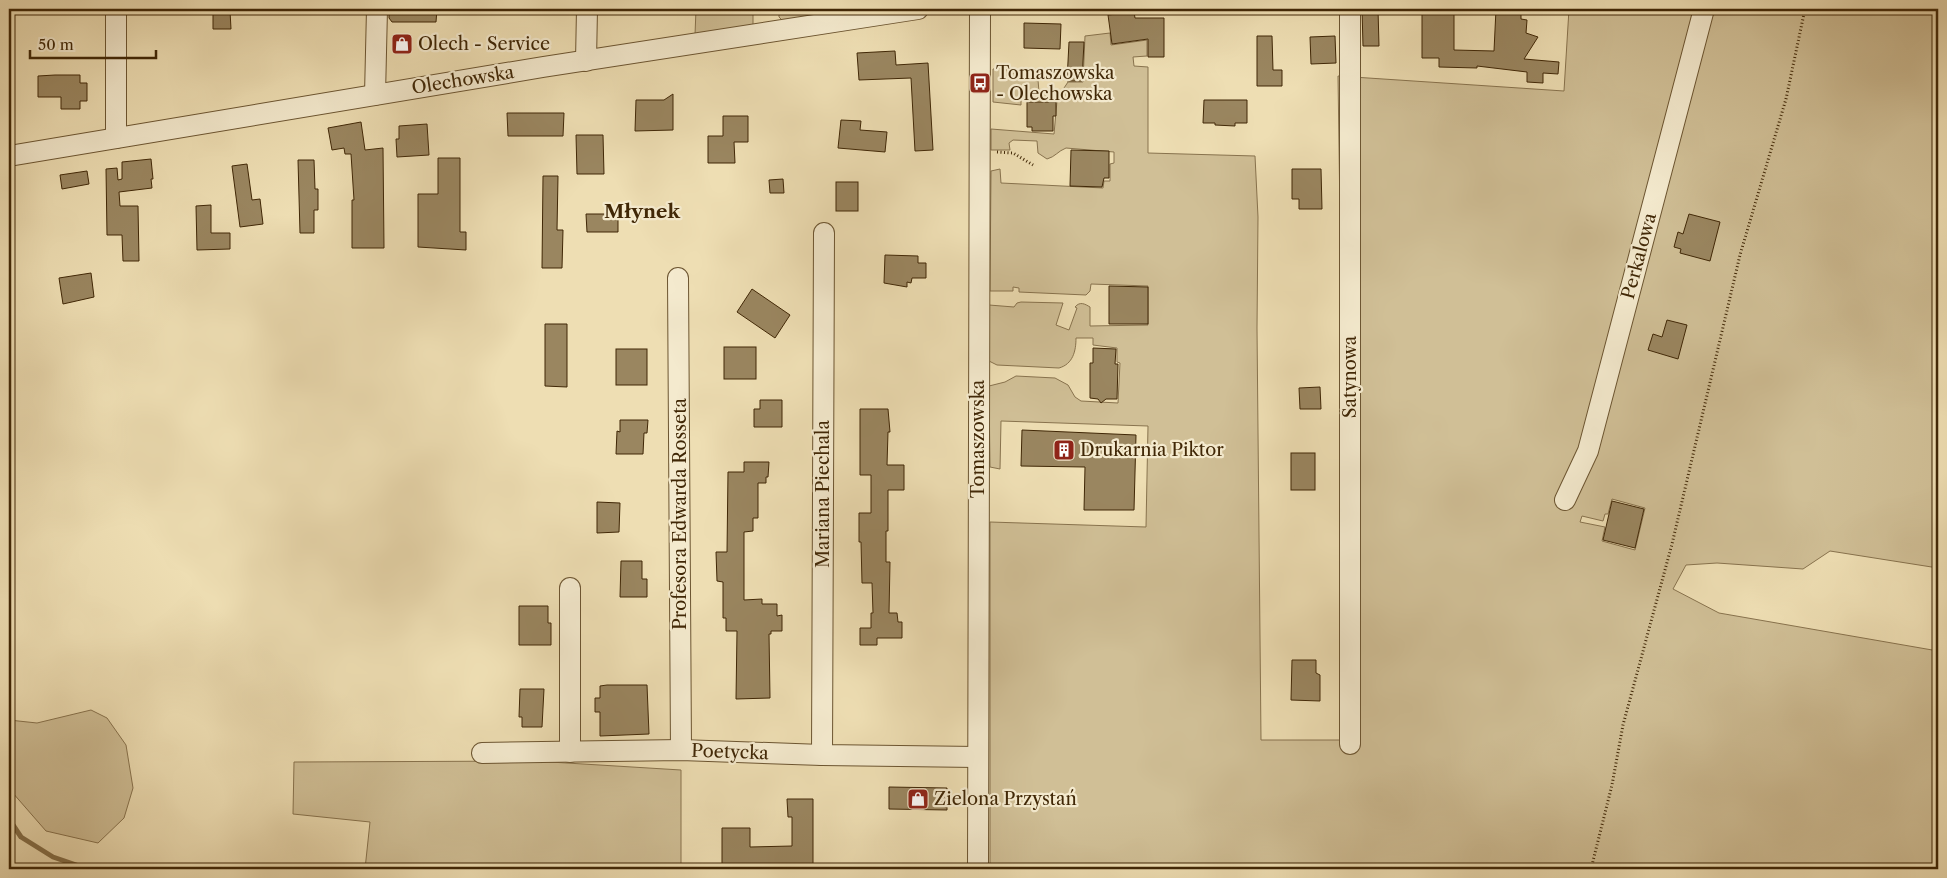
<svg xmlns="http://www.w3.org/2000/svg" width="1947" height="878" viewBox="0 0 1947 878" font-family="'Libre Caslon Text',serif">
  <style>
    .green { fill: #d0bf96; stroke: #88734e; fill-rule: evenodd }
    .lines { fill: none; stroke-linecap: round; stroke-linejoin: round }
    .stream { stroke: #85704a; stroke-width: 5 }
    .building { fill: #9a8660; stroke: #402706 }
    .minor-casing { stroke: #6c5531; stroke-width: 22 }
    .path { stroke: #402706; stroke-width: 3; stroke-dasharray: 1 2.5; stroke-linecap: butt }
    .minor { stroke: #f4eace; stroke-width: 20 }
    .labels { text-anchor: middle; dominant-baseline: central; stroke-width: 4.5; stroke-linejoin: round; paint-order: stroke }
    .poi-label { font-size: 18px; fill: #402706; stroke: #f4eace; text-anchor: start }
    .street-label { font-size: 18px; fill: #402706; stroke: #f4eace }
    .neighbourhood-label { font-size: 19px; font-weight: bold; fill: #402706; stroke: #f4eace }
  </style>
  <rect width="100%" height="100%" fill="#eedeb3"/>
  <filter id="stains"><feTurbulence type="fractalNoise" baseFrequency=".004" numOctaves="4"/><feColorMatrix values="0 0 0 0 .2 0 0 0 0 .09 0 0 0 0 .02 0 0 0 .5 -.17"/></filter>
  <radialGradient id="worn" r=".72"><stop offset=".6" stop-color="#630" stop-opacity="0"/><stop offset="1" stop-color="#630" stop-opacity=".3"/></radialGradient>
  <g class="green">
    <polygon points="696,9 764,9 764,12 753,13 753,27 695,35"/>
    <polygon points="779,9 863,9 783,21 779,17"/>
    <path d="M1569,9H1938V568L1830,551L1803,569L1717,563L1686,565L1673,589L1719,613L1938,651V869H990V522L1146,527L1148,426L1001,421L1000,469L990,467L989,386L1005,382L1016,376L1055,378L1068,385L1075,397L1081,401L1118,403L1120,363L1117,362V348L1093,345V338H1076C1076,351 1073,364 1059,368L997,365L989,361V305L1014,307L1017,303L1021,302L1063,303L1056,325L1069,330L1077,308L1075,307C1080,301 1085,304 1090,307V326L1148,325V286L1091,284L1090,291L1086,295L1019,292V288L1013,287V291H990L991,171L1000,169L1001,183L1103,188L1104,181H1110V164L1114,163V152L1066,148C1058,151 1055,157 1047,159L1038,153L1037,141L1013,140L1009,143L1010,150H991V129L1054,134L1057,101L1021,99V105L993,102V69L1003,68L1025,79L1038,80L1039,92L1062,91L1068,82H1083L1085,36L1110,33L1111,45L1147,40V56L1133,57L1134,66L1148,67V153L1255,156L1258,217L1257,328L1261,740H1353V537L1340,217L1338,76L1564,91ZM1612,499L1645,508L1635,550L1602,541L1605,527L1580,522L1582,516L1603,521L1605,514H1608Z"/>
    <polygon points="91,710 107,718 126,745 133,788 124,818 98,843 46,831 12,792 9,785 9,720 37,723"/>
    <polygon points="534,761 681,770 681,869 365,869 370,822 293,814 294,762"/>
  </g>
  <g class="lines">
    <polyline class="stream" points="9,819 21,837 53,857 88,869"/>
  </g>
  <g class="building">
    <polygon points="389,9 437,9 436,22 392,22 389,18"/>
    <polygon points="1362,9 1378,9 1379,46 1363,46"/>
    <polygon points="1422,9 1454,9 1454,50 1494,51 1496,9 1521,9 1521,19 1527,20 1526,33 1538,37 1524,59 1559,62 1558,74 1543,73 1543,83 1527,82 1527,72 1477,66 1477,68 1439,67 1439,58 1422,58"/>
    <polygon points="213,11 230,11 231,29 213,29"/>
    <polygon points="1134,12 1135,18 1164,18 1164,57 1148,57 1148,39 1112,44 1108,15"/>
    <polygon points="1024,23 1061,24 1060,49 1024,48"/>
    <polygon points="1257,36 1272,36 1273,70 1282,70 1282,86 1257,86"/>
    <polygon points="1335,36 1336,63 1311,64 1310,37"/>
    <polygon points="1069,42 1084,42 1082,81 1067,81"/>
    <polygon points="895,51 896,65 928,63 933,150 915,151 911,78 859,80 857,53"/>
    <polygon points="55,75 80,75 80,83 87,83 87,101 80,101 80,109 61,109 61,97 38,97 38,76"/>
    <polygon points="673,94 673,130 635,131 636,100 664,100"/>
    <polygon points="1204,100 1247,100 1247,123 1235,123 1235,126 1215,125 1215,123 1203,123"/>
    <polygon points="1027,102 1056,102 1056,116 1053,116 1053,131 1032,131 1032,127 1027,127"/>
    <polygon points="507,113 564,113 563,136 508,136"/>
    <polygon points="723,116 748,116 748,142 734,142 735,163 708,163 708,136 723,136"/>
    <polygon points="841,120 861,121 860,130 887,132 885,152 838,148"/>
    <polygon points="361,122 365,150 383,148 384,248 352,248 352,200 354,200 351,154 345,154 344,148 332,150 328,128"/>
    <polygon points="427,124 429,155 397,157 396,139 399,139 399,126"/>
    <polygon points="576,135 603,135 604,174 577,174"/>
    <polygon points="1071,150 1109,151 1109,178 1104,178 1102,187 1070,186"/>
    <polygon points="438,158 460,158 460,232 466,232 466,250 418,247 418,194 438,194"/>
    <polygon points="151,159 153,179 151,179 152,188 119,192 120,206 138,206 139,261 123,261 122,235 107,235 106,169 117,168 118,180 122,179 122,162"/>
    <polygon points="298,160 314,160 315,189 318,189 318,210 314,210 314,233 300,233"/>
    <polygon points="247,164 252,200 260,199 263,224 240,227 232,166"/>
    <polygon points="1292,169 1321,169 1322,209 1299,209 1299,199 1292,199"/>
    <polygon points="87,171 89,184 62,189 60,175"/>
    <polygon points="543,176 558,176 557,230 563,230 562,268 542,268"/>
    <polygon points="783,179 784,193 770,193 769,180"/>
    <rect x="836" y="182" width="22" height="29"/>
    <polygon points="211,205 211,233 230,233 230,249 197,250 196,206"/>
    <polygon points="586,214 618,214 618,232 587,232"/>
    <polygon points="1689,214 1720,222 1710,261 1680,253 1681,249 1674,247 1678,232 1683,234"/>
    <polygon points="885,255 918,256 918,263 926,263 926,278 912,278 911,283 907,282 907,287 884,283"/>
    <polygon points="91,273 94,297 63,304 59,278"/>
    <polygon points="1109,286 1148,287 1148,324 1109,324"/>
    <polygon points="752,289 790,315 775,338 737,312"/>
    <polygon points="1667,320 1687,325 1678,359 1648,350 1653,334 1662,337"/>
    <polygon points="545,324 567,324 567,387 545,386"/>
    <rect x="724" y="347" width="32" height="32"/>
    <polygon points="1093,348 1116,349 1115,364 1118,364 1117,399 1106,399 1101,403 1098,399 1090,398 1090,363 1093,363"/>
    <rect x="616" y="349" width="31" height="36"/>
    <polygon points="1320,387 1321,409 1300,409 1299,388"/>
    <polygon points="760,400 782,400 782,427 754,427 754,409 760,409"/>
    <polygon points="860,409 888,409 890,432 888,432 887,465 904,465 904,490 888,490 888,531 886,531 886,562 890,562 889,613 897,613 898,622 902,622 902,638 877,638 877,645 860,645 860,628 871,628 871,613 873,613 872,583 862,583 861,542 859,542 859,513 871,513 871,475 860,475"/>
    <polygon points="620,420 648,420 647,433 644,433 643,454 616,454 617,431 620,432"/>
    <polygon points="1022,430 1136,435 1134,510 1084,510 1085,467 1021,466"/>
    <rect x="1291" y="453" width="24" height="37"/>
    <polygon points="744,462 769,462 768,477 766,477 766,483 758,483 758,518 753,518 753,531 744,532 744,600 762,599 762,604 777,604 777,616 782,615 782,631 771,631 771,634 769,634 770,698 736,699 737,631 726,631 726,618 723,618 723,582 717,581 716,552 727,552 728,472 744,472"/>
    <polygon points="1612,501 1644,509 1635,548 1603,540"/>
    <polygon points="597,502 620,503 619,532 597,533"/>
    <polygon points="621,561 642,561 642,579 647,579 647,597 620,597"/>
    <polygon points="519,606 548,606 548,623 551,623 551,645 519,645"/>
    <polygon points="1292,660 1316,660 1316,673 1320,675 1320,701 1291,700"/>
    <polygon points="607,685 647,685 649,734 600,736 600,712 595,712 595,698 600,698 600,686"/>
    <polygon points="520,689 544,689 542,727 522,727 522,717 519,717"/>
    <polygon points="889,787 947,788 947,810 889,809"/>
    <polygon points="787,799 813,799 813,866 722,869 722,828 750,828 750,847 792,846 792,817 788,817"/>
  </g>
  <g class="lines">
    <g class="minor-casing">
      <g id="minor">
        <polyline points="586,61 587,9"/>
        <polyline points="375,95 377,9"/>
        <polyline points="116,138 116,9"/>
        <polyline points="9,156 543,67 918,9"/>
        <polyline points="678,278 681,750"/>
        <polyline points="1565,500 1588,451 1704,9"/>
        <polyline points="1350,744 1350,9"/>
        <polyline points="570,752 570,588"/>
        <polyline points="482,753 681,750 822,755 977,757"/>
        <polyline points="822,755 824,233"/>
        <polyline points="978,869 980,9"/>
      </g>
    </g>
    <g class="path">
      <polyline points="997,152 1013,153 1033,165"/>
      <polyline points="1591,869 1612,785 1623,725 1672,544 1740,255 1786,99 1805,9"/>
    </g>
    <use href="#minor" class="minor"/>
  </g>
  <defs>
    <g id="shop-square" transform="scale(1.125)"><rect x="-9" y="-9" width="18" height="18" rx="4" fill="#8f2418" stroke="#f4eace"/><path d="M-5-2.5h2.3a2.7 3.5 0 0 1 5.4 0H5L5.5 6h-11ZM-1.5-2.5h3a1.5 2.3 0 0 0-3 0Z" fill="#fff"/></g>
    <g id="bus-square" transform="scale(1.125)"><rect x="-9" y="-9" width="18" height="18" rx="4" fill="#8f2418" stroke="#f4eace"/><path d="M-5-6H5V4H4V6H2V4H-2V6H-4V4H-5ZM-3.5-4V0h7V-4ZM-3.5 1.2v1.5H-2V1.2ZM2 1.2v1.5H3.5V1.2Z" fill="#fff"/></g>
    <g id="building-square" transform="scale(1.125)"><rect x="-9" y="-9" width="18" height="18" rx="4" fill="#8f2418" stroke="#f4eace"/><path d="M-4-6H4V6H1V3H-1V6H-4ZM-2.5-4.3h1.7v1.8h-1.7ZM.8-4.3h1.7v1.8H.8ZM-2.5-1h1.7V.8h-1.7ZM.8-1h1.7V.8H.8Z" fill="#fff"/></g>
  </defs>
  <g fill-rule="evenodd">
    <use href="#shop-square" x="402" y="44"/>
    <use href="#bus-square" x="980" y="83"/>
    <use href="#building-square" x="1064" y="450"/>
    <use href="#shop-square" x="918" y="799"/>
  </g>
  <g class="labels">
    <g class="poi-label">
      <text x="418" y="44">Olech - Service</text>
      <text x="996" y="73">Tomaszowska<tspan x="996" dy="21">- Olechowska</tspan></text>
      <text x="1080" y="450">Drukarnia Piktor</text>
      <text x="934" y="799">Zielona Przystań</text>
    </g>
    <g class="street-label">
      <text transform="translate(463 80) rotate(-9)">Olechowska</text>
      <text transform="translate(1639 256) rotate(-75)">Perkalowa</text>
      <text transform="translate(1350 377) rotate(-90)">Satynowa</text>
      <text transform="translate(978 439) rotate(-90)">Tomaszowska</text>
      <text transform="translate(823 494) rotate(-90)">Mariana Piechala</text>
      <text transform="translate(680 514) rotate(-90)">Profesora Edwarda Rosseta</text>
      <text transform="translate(730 752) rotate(2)">Poetycka</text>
    </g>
    <g class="neighbourhood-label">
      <text x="642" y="211">Młynek</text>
    </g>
  </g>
  <rect width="1947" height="878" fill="none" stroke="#eedeb3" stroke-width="30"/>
  <rect x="10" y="10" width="1927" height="858" fill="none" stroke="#402706" stroke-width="2.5"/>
  <rect x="15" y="15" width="1917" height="848" fill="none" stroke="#402706"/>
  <path d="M30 50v8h126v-8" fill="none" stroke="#402706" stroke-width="2.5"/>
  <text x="38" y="50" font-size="15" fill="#402706" stroke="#f4eace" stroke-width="4" paint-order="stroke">50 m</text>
  <rect width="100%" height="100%" filter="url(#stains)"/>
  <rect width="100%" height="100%" fill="url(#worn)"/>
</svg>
